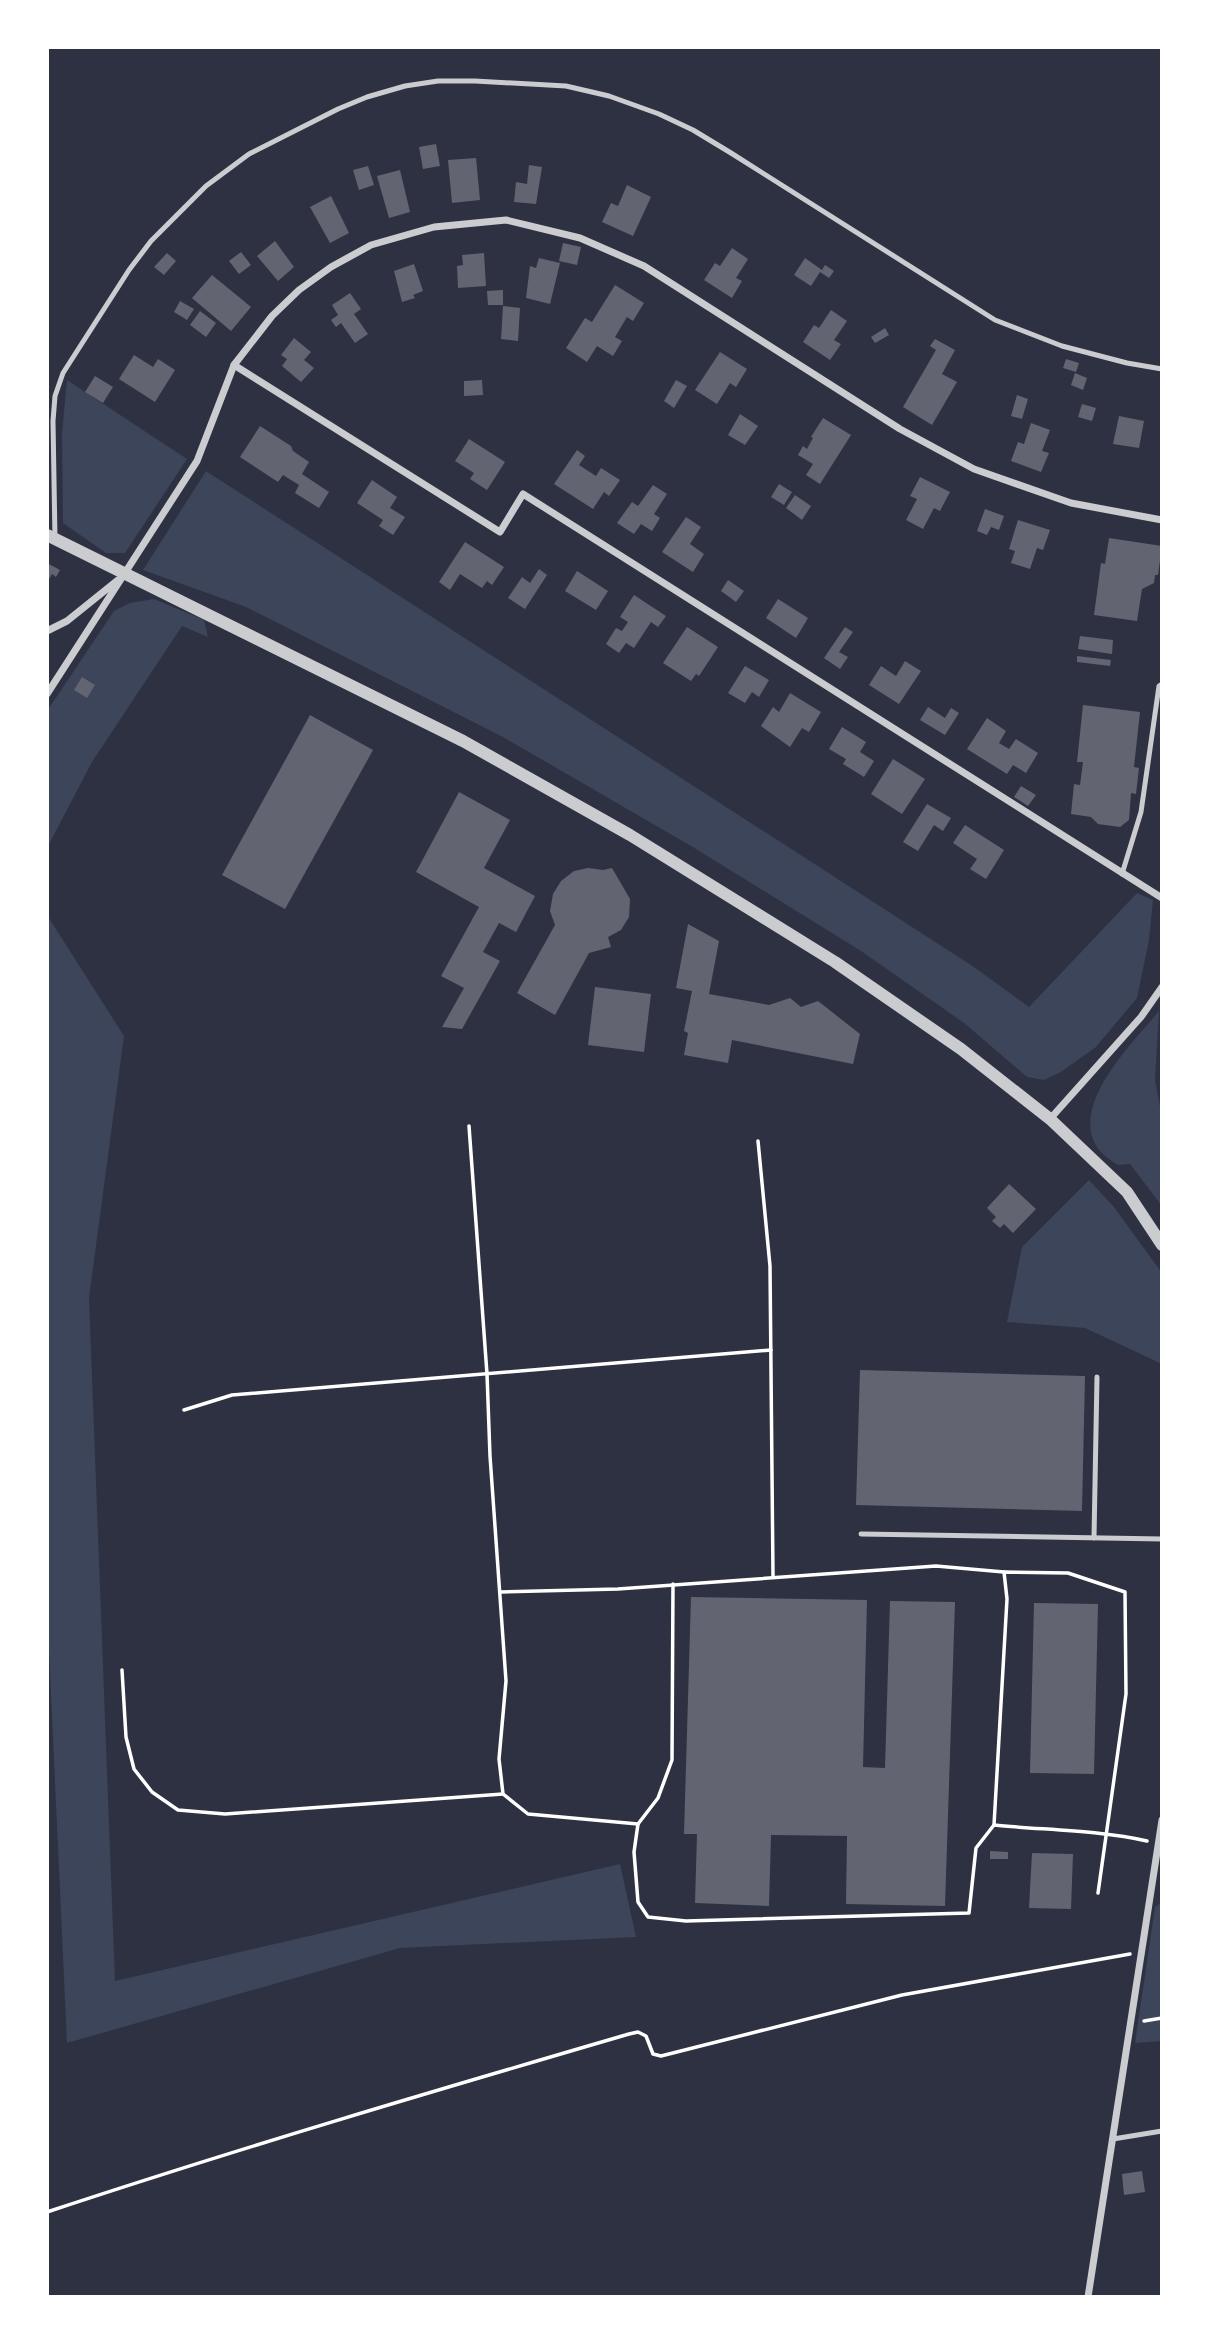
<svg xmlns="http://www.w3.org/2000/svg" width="1209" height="2344" viewBox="0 0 1209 2344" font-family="'Archivo Narrow',sans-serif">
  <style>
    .green { fill: #3c4559 }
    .building { fill: #626471 }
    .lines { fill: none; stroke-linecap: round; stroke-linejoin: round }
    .path { stroke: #fff; stroke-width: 3.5 }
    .service { stroke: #caccd0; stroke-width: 5 }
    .minor { stroke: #caccd0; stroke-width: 7 }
    .tertiary { stroke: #caccd0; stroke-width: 12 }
  </style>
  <rect width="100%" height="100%" fill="#2d3142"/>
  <g class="green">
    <polygon points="67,380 187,459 125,553 106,553 63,523 62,433"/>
    <polygon points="206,471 974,967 1029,1007 1137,893 1153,900 1149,940 1137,998 1096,1047 1061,1072 1044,1080 1027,1077 964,1023 861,951 691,846 503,737 246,607 143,570"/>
    <polygon points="154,599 204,620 208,637 182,626 92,762 47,848 47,711 114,611 130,603"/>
    <polygon points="47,915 124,1036 89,1298 115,1981 620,1864 636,1937 400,1948 67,2043 47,1608"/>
    <path d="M1159,1011L1155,1080L1162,1117V1206L1130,1164L1118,1165C1112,1161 1105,1157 1100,1151C1065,1108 1133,1043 1159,1011Z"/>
    <polygon points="1089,1180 1114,1207 1162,1273 1162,1364 1085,1328 1007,1322 1022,1247"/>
    <polygon points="1162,1902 1162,2041 1135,2043 1155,1907"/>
  </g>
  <g class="building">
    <polygon points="436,144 440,166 423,169 419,147"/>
    <polygon points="476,158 480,200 452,203 448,160"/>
    <polygon points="529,165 542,167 536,204 514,202 516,182 527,184"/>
    <polygon points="368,166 374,185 359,190 353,170"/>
    <polygon points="400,170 410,212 389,218 377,176"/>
    <polygon points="627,185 651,197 633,236 602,222 611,203 618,206"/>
    <polygon points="331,196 349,233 330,243 310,207"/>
    <polygon points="275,241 294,267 278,281 257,256"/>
    <polygon points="563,243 581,247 577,265 559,261"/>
    <polygon points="732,248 748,259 736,278 742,281 732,298 704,280 715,263 720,266"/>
    <polygon points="241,252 251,265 239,274 229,261"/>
    <polygon points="167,253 176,261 164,275 154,267"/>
    <polygon points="484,253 486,286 458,288 457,266 463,265 462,255"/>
    <polygon points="539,258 560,263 550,304 526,298 530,266 536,268"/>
    <polygon points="805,258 822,270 825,265 834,271 829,278 820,272 811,286 794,275"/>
    <polygon points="414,264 423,291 413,295 415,298 402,302 394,271"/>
    <polygon points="212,275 251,307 231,331 192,298"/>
    <polygon points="615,285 644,303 633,321 627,317 615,337 622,341 613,356 597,346 587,362 566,348 585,318 592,322"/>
    <polygon points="503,290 503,305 488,305 487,291"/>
    <polygon points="350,293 361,309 354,314 368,334 355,343 341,323 336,327 331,320 338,315 332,305"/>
    <polygon points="180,301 194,309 187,320 174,312"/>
    <polygon points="503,306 520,308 518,341 501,339"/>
    <polygon points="831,310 847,321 834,340 841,344 830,360 803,342 814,325 819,328"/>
    <polygon points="200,311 216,323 206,337 190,325"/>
    <polygon points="885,328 889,335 875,343 871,337"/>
    <polygon points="294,338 311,352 304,360 314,368 301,382 282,366 287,359 281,355"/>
    <polygon points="935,339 955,350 942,374 957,382 932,425 903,407 936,350 930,346"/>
    <polygon points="720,352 747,369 736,387 730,383 717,404 695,390"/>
    <polygon points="134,355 153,367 158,359 175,370 155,402 119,379"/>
    <polygon points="1066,359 1079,363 1076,372 1063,368"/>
    <polygon points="1075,373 1087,378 1083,390 1071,385"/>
    <polygon points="95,376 113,387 103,403 85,392"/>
    <polygon points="482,380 483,395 464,396 464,381"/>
    <polygon points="676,380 687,386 674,408 664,401"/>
    <polygon points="1017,395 1028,399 1022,419 1011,416"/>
    <polygon points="1082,404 1096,408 1092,421 1078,417"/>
    <polygon points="740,414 758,426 745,445 728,435"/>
    <polygon points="1119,416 1144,421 1139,448 1113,444"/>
    <polygon points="823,418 851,435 820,484 806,475 813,464 798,455 803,446 807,449 813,438 811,437"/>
    <polygon points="1031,423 1050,430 1042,451 1049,453 1041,472 1011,461 1018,442 1024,444"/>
    <polygon points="260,426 291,446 293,451 309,462 302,474 329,492 319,508 295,493 299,485 283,475 278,482 240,457"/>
    <polygon points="469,439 505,462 487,490 470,479 474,473 455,461"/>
    <polygon points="577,450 585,456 579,465 596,476 601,468 620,480 609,496 604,492 593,509 554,484"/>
    <polygon points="920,477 950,492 940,511 934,508 923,529 906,520 917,499 910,496"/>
    <polygon points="372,480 397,497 390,508 405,517 393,535 379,526 383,520 357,503"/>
    <polygon points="779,484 792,492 784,505 771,497"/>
    <polygon points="653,485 667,494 654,514 660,518 652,531 641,524 634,534 617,523 632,502 638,506"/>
    <polygon points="795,495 811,506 802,520 786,508"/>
    <polygon points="985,509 1004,516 999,530 991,527 987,535 977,531"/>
    <polygon points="686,517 701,527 690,544 704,554 693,572 662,552"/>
    <polygon points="1018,520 1050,530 1043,550 1037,548 1030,569 1011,563 1015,551 1009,549"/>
    <polygon points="1109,538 1162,546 1158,575 1155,575 1154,583 1142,589 1137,621 1094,615 1101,563 1105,564"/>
    <polygon points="465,542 504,567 492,585 487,581 482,588 460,574 450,590 439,582"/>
    <polygon points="47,563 60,570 56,577 52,574 47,583"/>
    <polygon points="539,569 547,575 525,609 508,598 522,577 530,583"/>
    <polygon points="577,571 608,591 596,610 565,591"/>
    <polygon points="728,580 744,591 736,602 721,591"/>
    <polygon points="634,595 666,616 658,627 651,622 634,648 626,643 619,653 606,644 616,628 622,631 628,622 620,617"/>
    <polygon points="778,599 808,618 796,638 766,618"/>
    <polygon points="687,627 718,647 699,676 696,674 691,681 663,663"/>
    <polygon points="845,627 853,632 839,652 848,657 840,669 824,658"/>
    <polygon points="1080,636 1113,640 1112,654 1078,649"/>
    <polygon points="1077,656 1111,660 1110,666 1077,662"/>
    <polygon points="905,661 921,671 899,704 869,685 881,666 896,676"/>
    <polygon points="745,666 769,680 759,697 752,692 745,703 728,693"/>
    <polygon points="82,677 95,685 87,698 74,690"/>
    <polygon points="790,693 821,712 809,732 802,728 790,747 761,726 773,707 779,712"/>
    <polygon points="1083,705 1140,712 1134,767 1139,768 1136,794 1131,793 1129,820 1120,827 1098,824 1091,817 1071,814 1074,784 1080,785 1083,762 1077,762"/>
    <polygon points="928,707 945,718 951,708 959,713 945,735 920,720"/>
    <polygon points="310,715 373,750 285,909 222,875"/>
    <polygon points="987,718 1006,731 999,743 1009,749 1016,739 1038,753 1026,773 1013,765 1007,774 967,749"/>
    <polygon points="842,727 866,742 860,752 874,761 864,777 843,764 846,759 829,749"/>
    <polygon points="893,759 925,779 902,814 871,794"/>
    <polygon points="1021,786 1036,795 1028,806 1014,797"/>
    <polygon points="459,792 510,820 484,868 535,896 516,932 499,923 483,952 500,961 462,1029 442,1027 464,988 441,976 479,907 416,872"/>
    <polygon points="927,804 951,818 943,831 934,825 918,851 903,842"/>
    <polygon points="965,825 1004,850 986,879 970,869 977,859 953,843"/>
    <polygon points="588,868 603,870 612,868 630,899 629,917 621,930 608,937 611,947 589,953 555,1015 517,993 555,925 550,911 553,894 561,881 574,871"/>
    <polygon points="688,924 719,941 709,994 769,1005 790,998 801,1007 818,1001 860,1034 853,1064 732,1040 728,1063 684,1055 688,1033 684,1031 692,991 676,988"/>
    <polygon points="595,987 651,994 644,1052 588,1045"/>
    <polygon points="1009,1184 1036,1209 1013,1233 1004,1224 1000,1228 992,1221 996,1217 987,1208"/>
    <polygon points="860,1370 1085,1376 1082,1511 856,1505"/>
    <polygon points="691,1597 867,1600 863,1767 885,1768 890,1601 955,1602 945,1906 846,1904 847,1836 771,1835 769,1906 695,1903 697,1834 684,1834"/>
    <polygon points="1034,1603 1098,1604 1094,1774 1030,1773"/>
    <polygon points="990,1851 1008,1852 1008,1859 990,1859"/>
    <polygon points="1032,1853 1073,1854 1071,1909 1029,1908"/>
    <polygon points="1142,2171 1145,2192 1124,2195 1122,2174"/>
  </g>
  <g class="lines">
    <g class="path">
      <polyline points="469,1126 487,1374 490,1456 506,1681 499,1759 503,1794 528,1814 638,1824"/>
      <polyline points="758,1141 770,1266 773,1576"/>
      <polyline points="184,1410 232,1395 771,1350"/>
      <polyline points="673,1584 672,1760 658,1798 638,1824 634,1852 638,1902 648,1917 686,1921 969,1913 976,1848 994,1825"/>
      <polyline points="501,1592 618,1589 936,1566 1004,1572"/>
      <polyline points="122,1670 126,1737 134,1769 152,1792 178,1810 225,1814 503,1794"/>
      <path d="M1098,1893L1126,1694L1125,1592L1068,1573L1004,1572L1007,1599L994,1825C1043,1830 1100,1830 1147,1841"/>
      <polyline points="1144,2021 1162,2018"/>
      <path d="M47,2212C240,2148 434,2091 629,2034L638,2032L646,2036L653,2054L661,2056L902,1995L1130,1954"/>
    </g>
    <g class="service">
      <polyline points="55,539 53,421 55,396 63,373 129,270 151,241 206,186 249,154 338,109 367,97 405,86 438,81 475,81 566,86 609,96 659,114 693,130 731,153 995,320 1062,346 1127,363 1162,369"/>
      <polyline points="1122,874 1141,812 1159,686 1162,684"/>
      <polyline points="861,1534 1162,1539"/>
      <polyline points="1094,1538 1097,1377"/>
      <polyline points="1113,2139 1162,2131"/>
    </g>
    <g class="minor">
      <polyline points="234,365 500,532 523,494 1162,898"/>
      <polyline points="47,631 67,621 118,580"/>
      <polyline points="47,694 197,461 234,365 272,316 299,290 331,267 371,245 434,227 506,220 580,238 644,266 900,429 974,469 1071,503 1162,520"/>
      <polyline points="1050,1119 1141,1017 1162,987"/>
      <polyline points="1088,2297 1162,1820"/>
    </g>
    <polyline class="tertiary" points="47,535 463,741 630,835 835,962 961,1049 1050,1119 1127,1192 1162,1245"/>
  </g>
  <rect width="1209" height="2344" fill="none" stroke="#ffffff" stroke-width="98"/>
</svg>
